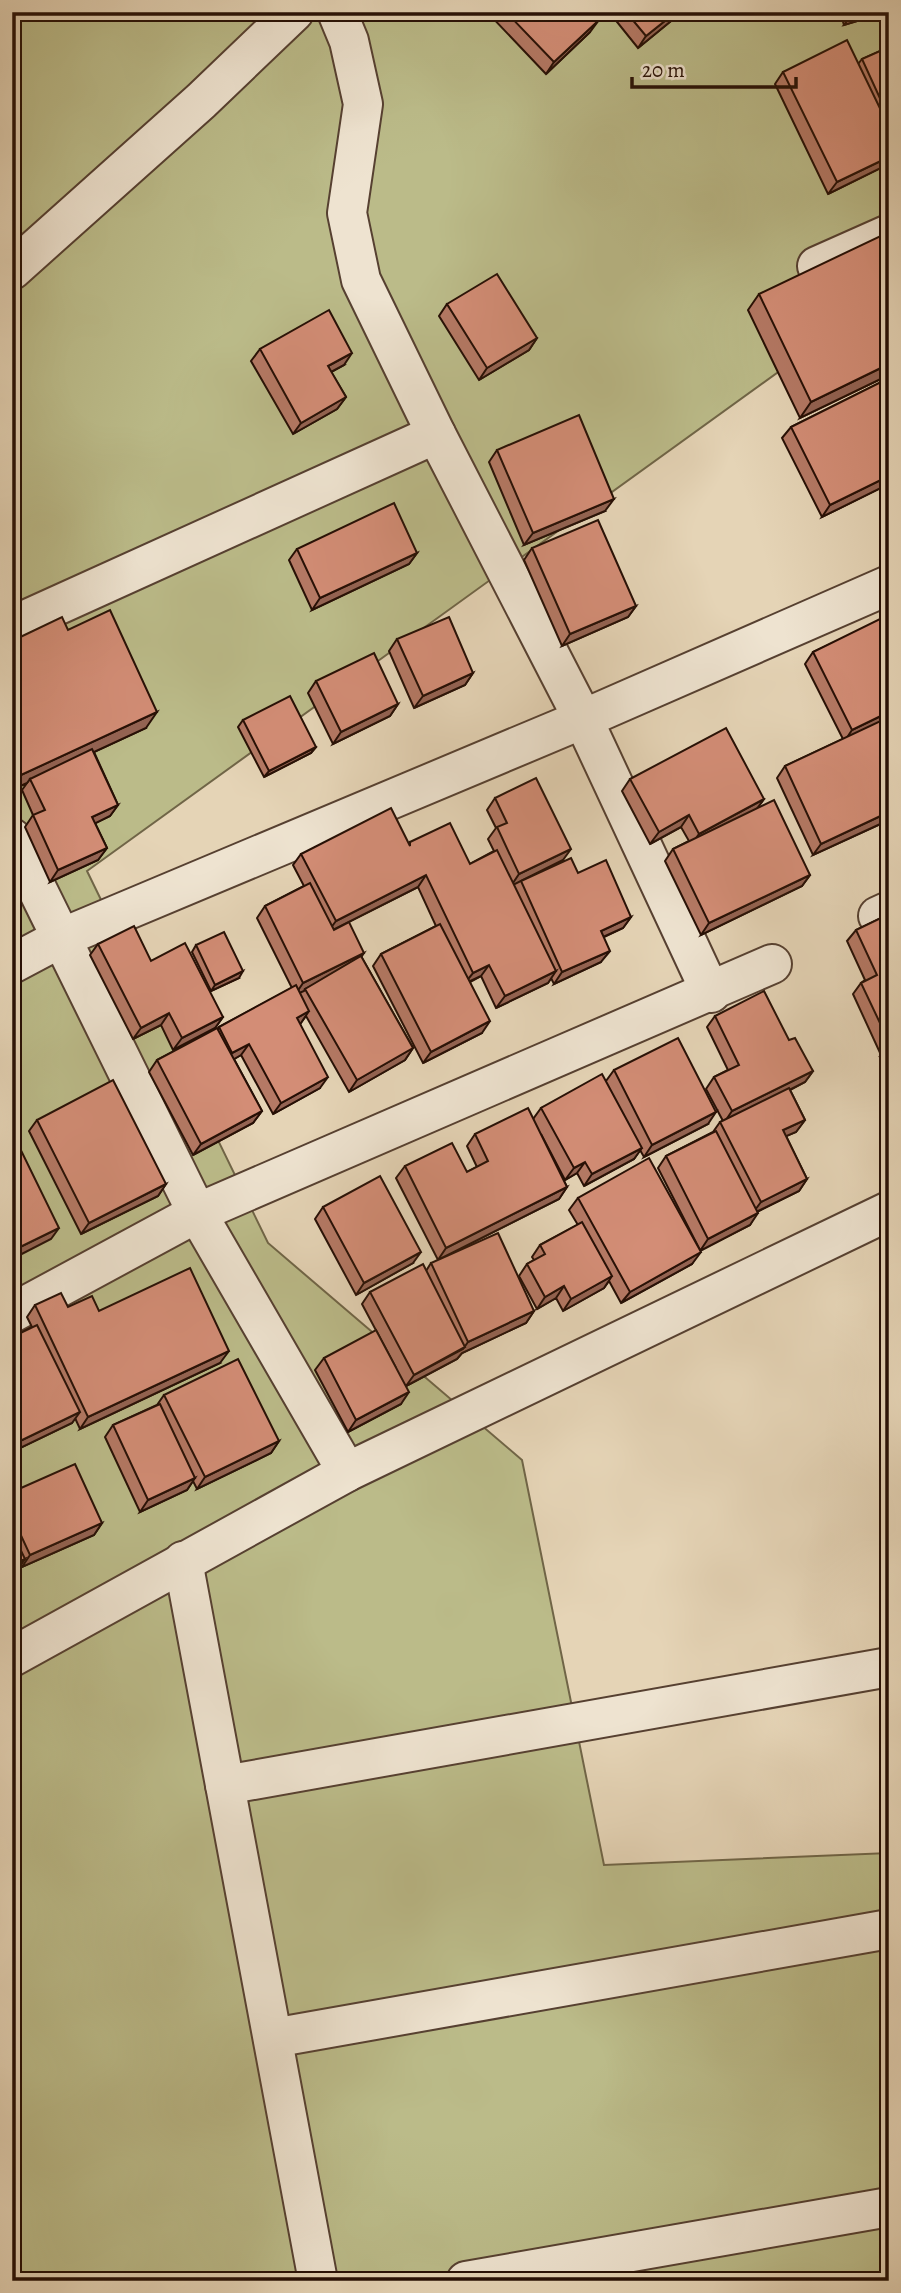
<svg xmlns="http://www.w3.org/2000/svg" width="901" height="2293" viewBox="0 0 901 2293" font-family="Alegreya,serif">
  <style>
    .green { fill: #bbbb89; stroke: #706547; stroke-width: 2 }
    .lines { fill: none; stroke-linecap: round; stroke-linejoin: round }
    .street-casing { stroke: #564031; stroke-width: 42 }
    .street { stroke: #eee3d0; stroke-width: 38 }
    .wall { fill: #b57965; stroke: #260f05; stroke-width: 2 }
    .shaded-wall { fill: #946353; stroke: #260f05; stroke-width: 2 }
    .building { fill: #d38d76; stroke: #260f05; stroke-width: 2 }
  </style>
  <rect width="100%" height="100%" fill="#e5d4b6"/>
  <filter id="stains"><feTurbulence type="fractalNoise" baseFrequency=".00286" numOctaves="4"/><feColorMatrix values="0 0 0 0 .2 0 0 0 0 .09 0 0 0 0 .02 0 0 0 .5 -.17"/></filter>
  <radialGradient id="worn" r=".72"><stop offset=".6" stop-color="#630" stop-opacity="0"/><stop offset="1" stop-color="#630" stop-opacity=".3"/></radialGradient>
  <polygon class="green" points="12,12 889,12 889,292 87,871 268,1243 522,1460 604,1865 889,1853 889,2281 12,2281"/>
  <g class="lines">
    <g class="street-casing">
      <g id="street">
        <polyline points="337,12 349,41 363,104 347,213 361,280 436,434 583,719 711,993"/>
        <polyline points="817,266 889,234"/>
        <polyline points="12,270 201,101 294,12"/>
        <polyline points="12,626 436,434"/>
        <polyline points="12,838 197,1213 347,1472"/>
        <polyline points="878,916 889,911"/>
        <polyline points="12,964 61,938 583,719 889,585"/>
        <polyline points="12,1313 197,1213 772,964"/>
        <polyline points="183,1561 318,2281"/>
        <polyline points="12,1657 347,1472 889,1211"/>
        <polyline points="225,1785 889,1667"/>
        <polyline points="273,2038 889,1929"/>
        <polyline points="466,2281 889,2207"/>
      </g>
    </g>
    <use href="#street" class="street"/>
  </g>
  <g class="wall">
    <polygon points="487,12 591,12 590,32 546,74"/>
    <polygon points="609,12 682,12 638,48"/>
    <polygon points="840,12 887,12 844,25"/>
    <polygon points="889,47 889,164 828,194 775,84 783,72 858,64 862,59"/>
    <polygon points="759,294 889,375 800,418 748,310"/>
    <polygon points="447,304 537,338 529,350 479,380 439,316"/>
    <polygon points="260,349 344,365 331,372 346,397 337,409 293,434 251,361"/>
    <polygon points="889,378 889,484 822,517 782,438 791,427"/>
    <polygon points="497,450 605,511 524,545 489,462"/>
    <polygon points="532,548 636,606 628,617 562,646 524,560"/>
    <polygon points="297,549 417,553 409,564 312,610 289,560"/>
    <polygon points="889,617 889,820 813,855 777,778 785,766 843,739 805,664 813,652"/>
    <polygon points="68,630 146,728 94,752 118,805 110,816 95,823 107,848 98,860 50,882 25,827 33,815 22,790 27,783 12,790 12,641"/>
    <polygon points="397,639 473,673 465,685 414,708 389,651"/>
    <polygon points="316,681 398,704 390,716 333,744 308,693"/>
    <polygon points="243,720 316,747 311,753 264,777 238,727"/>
    <polygon points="630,779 764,799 757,808 810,875 802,886 701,935 665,861 673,849 689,841 681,827 650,844 622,791"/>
    <polygon points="495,798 563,860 532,875 578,873 631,917 623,928 604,937 601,962 554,984 551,978 548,983 496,1008 481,976 470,982 482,1033 423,1063 373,966 381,954 436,926 418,887 334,929 361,956 413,1048 405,1060 349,1092 306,1016 300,1024 320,1088 273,1114 241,1055 234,1059 262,1111 253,1123 193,1155 149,1072 157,1060 218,1029 219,1027 292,988 257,918 265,906 304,886 293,865 301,854 409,844 410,842 470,864 494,851 488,839 496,828 487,810"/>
    <polygon points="889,914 889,1052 881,1055 853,994 861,983 865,980 847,941 856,930"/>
    <polygon points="98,944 151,961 223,1017 215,1028 173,1050 161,1025 133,1039 90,955"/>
    <polygon points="196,945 239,978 211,991 192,952"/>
    <polygon points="715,1016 789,1040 813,1071 805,1082 790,1090 805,1120 796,1132 786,1136 807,1179 799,1191 757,1212 750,1225 700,1250 692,1264 621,1303 609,1281 604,1288 563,1311 556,1298 537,1309 519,1276 527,1264 534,1260 532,1257 540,1245 578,1225 569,1210 578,1198 699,1248 658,1168 666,1156 713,1132 720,1122 723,1121 706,1089 714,1077 728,1070 707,1027"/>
    <polygon points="614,1070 708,1124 644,1157 640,1150 634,1159 584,1186 577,1173 565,1180 541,1134 567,1187 559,1199 438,1260 396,1178 405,1166 467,1172 477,1167 467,1146 475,1134 533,1119 541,1108 606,1081"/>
    <polygon points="37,1120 166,1184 158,1196 81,1234 29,1131"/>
    <polygon points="323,1207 413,1263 356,1295 315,1219"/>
    <polygon points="431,1263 534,1311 526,1323 462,1353 457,1359 406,1386 401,1404 348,1432 315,1370 324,1358 395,1366 362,1304 370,1292 426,1271"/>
    <polygon points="35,1305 68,1307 99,1311 220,1363 80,1429 75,1418 72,1423 12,1452 12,1337 32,1327 27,1317"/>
    <polygon points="164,1395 279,1441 271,1453 197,1489 193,1481 187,1490 140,1512 105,1437 113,1425 157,1405"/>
    <polygon points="12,1492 102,1523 94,1535 22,1567 21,1565 17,1571 12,1573"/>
  </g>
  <g class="shaded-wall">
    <polygon points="676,12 682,12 638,48 646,36"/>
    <polygon points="856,12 887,12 844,25 853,13"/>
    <polygon points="599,20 590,32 546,74 554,62"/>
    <polygon points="889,157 889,164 828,194 837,182"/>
    <polygon points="537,338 529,350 479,380 487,368"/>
    <polygon points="352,353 344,365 320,378 328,366"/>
    <polygon points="889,364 889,375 800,418 811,402"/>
    <polygon points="346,397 337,409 293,434 301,423"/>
    <polygon points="889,476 889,484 822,517 830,505"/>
    <polygon points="614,499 605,511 524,545 533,533"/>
    <polygon points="417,553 409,564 312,610 320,598"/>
    <polygon points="636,606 628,617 562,646 570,634"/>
    <polygon points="473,673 465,685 414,708 423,696"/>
    <polygon points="398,704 390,716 333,744 341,732"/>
    <polygon points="157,712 146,728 31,781 30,779 27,783 12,790 12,787 21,775"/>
    <polygon points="889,712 889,719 844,742 852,730"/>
    <polygon points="316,747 311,753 264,777 269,771"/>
    <polygon points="764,799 756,810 691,845 699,834"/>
    <polygon points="118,805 110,816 84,829 92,817"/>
    <polygon points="889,812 889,820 813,855 821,844"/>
    <polygon points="689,815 681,827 650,844 659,832"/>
    <polygon points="107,848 98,860 50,882 58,870"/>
    <polygon points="571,849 563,860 511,886 519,874"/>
    <polygon points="426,875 418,887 327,933 336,921"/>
    <polygon points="810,875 802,886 701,935 709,923"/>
    <polygon points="631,917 623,928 592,942 601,931"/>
    <polygon points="610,951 601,962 554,984 562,972"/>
    <polygon points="364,953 356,965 305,989 304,991 295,995 303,983"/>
    <polygon points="489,965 481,976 464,984 473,973"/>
    <polygon points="243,971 239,978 211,991 215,985"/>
    <polygon points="556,971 548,983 496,1008 505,996"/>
    <polygon points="309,1011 301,1023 288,1030 297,1018"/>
    <polygon points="169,1013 161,1025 133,1039 141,1028"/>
    <polygon points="223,1017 215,1028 173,1050 182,1038"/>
    <polygon points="490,1021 482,1033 423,1063 431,1052"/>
    <polygon points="249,1044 241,1055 224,1065 232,1053"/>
    <polygon points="889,1045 889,1052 881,1055"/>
    <polygon points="413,1048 405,1060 349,1092 357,1080"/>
    <polygon points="813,1071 805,1082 724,1123 732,1111"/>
    <polygon points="328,1077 320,1088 273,1114 281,1103"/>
    <polygon points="262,1111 253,1123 193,1155 201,1144"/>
    <polygon points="716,1112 708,1124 644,1157 652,1145"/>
    <polygon points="805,1120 796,1132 775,1141 783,1130"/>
    <polygon points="642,1148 634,1159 584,1186 592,1174"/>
    <polygon points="585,1162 577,1173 565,1180 574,1168"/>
    <polygon points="807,1179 799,1191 752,1214 761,1202"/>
    <polygon points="166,1184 158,1196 81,1234 89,1223"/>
    <polygon points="567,1187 559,1199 438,1260 446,1248"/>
    <polygon points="758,1213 750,1225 700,1251 708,1239"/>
    <polygon points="59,1228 51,1239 12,1259 12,1251"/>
    <polygon points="421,1252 413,1263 356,1295 364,1283"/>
    <polygon points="701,1252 692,1264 621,1303 630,1292"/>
    <polygon points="612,1276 604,1288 563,1311 571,1299"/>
    <polygon points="564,1286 556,1298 537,1309 545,1297"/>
    <polygon points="534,1311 526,1323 462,1353 457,1359 406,1386 414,1375 463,1349 468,1342"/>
    <polygon points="229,1351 220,1363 80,1429 88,1417"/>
    <polygon points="409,1392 401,1404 348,1432 356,1420"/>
    <polygon points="80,1412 72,1423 12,1452 12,1448 16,1443"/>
    <polygon points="279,1441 271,1453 197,1489 205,1477"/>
    <polygon points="195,1478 187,1490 140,1512 148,1500"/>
    <polygon points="102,1523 94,1535 22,1567 30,1555"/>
    <polygon points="25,1559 17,1571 12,1573 12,1565"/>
  </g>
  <g class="building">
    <polygon points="506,12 591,12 599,20 554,62"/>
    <polygon points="626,12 676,12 646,36"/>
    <polygon points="847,40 889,127 889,157 837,182 783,72"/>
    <polygon points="889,47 889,118 862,59"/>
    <polygon points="889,232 889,364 811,402 759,294"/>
    <polygon points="497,274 537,338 487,368 447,304"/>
    <polygon points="329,310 352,353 328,366 346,397 301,423 260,349"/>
    <polygon points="889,378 889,476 830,505 791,427"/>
    <polygon points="579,415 614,499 533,533 497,450"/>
    <polygon points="394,503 417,553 320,598 297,549"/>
    <polygon points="598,520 636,606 570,634 532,548"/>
    <polygon points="110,610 157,712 21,775 12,756 12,641 62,617 68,630"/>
    <polygon points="888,615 889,617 889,712 852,730 813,652"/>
    <polygon points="449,617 473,673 423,696 397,639"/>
    <polygon points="374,653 398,704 341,732 316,681"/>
    <polygon points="290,696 316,747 269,771 243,720"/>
    <polygon points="889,717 889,812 821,844 785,766"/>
    <polygon points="726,728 764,799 699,834 689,815 659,832 630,779"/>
    <polygon points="92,749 118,805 92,817 107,848 58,870 33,815 45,810 30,779"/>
    <polygon points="536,778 571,849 519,874 497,827 507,823 495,798"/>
    <polygon points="774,800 810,875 709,923 673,849"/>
    <polygon points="391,808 410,846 410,842 450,823 470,864 497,850 556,971 505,996 489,965 473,973 426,875 336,921 301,854"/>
    <polygon points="571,858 578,873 606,860 631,917 601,931 610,951 562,972 521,881"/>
    <polygon points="310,883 334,930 349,922 364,953 303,983 265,906"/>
    <polygon points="889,914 889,1042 861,983 877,975 856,930"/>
    <polygon points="440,924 490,1021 431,1052 381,954"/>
    <polygon points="134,926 151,961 185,943 223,1017 182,1038 169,1013 141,1028 98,944"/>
    <polygon points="224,932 243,971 215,985 196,945"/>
    <polygon points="361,956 413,1048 357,1080 305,989"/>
    <polygon points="296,985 309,1011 297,1018 328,1077 281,1103 249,1044 232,1053 219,1027"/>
    <polygon points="764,991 789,1040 795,1038 813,1071 732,1111 714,1077 739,1065 715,1016"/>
    <polygon points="217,1028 262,1111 201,1144 157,1060"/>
    <polygon points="678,1038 716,1112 652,1145 614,1070"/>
    <polygon points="602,1074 642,1148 592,1174 585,1162 574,1168 541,1108"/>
    <polygon points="113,1080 166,1184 89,1223 37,1120"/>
    <polygon points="789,1088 805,1120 783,1130 807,1179 761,1202 720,1122"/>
    <polygon points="528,1108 567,1187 446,1248 405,1166 452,1143 467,1172 488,1161 475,1134"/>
    <polygon points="716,1131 758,1213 708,1239 666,1156"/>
    <polygon points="12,1132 59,1228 12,1251"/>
    <polygon points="649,1158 701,1252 630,1292 578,1198"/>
    <polygon points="380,1176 421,1252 364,1283 323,1207"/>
    <polygon points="582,1222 612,1276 571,1299 564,1286 545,1297 527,1264 545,1254 540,1245"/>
    <polygon points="498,1233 534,1311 468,1342 431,1263"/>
    <polygon points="423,1264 465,1347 414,1375 370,1292"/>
    <polygon points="190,1268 229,1351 88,1417 35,1305 61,1293 68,1307 92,1296 99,1311"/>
    <polygon points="37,1325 80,1412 16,1443 12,1436 12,1337"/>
    <polygon points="376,1330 409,1392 356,1420 324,1358"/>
    <polygon points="238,1359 279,1441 205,1477 164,1395"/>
    <polygon points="160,1404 195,1478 148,1500 113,1425"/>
    <polygon points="75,1464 102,1523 30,1555 12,1516 12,1492"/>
    <polygon points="12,1532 25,1559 12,1565"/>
  </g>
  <rect width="901" height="2293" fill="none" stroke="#e5d4b6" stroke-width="42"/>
  <rect x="14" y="14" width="873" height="2265" fill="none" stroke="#260f05" stroke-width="3.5"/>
  <rect x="21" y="21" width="859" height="2251" fill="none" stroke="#260f05" stroke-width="2"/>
  <path d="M632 77v10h164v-10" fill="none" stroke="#260f05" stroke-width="3.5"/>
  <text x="642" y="77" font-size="21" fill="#260f05" stroke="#eee3d0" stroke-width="5" paint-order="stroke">20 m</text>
  <rect width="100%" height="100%" filter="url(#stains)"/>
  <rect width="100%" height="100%" fill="url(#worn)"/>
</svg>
